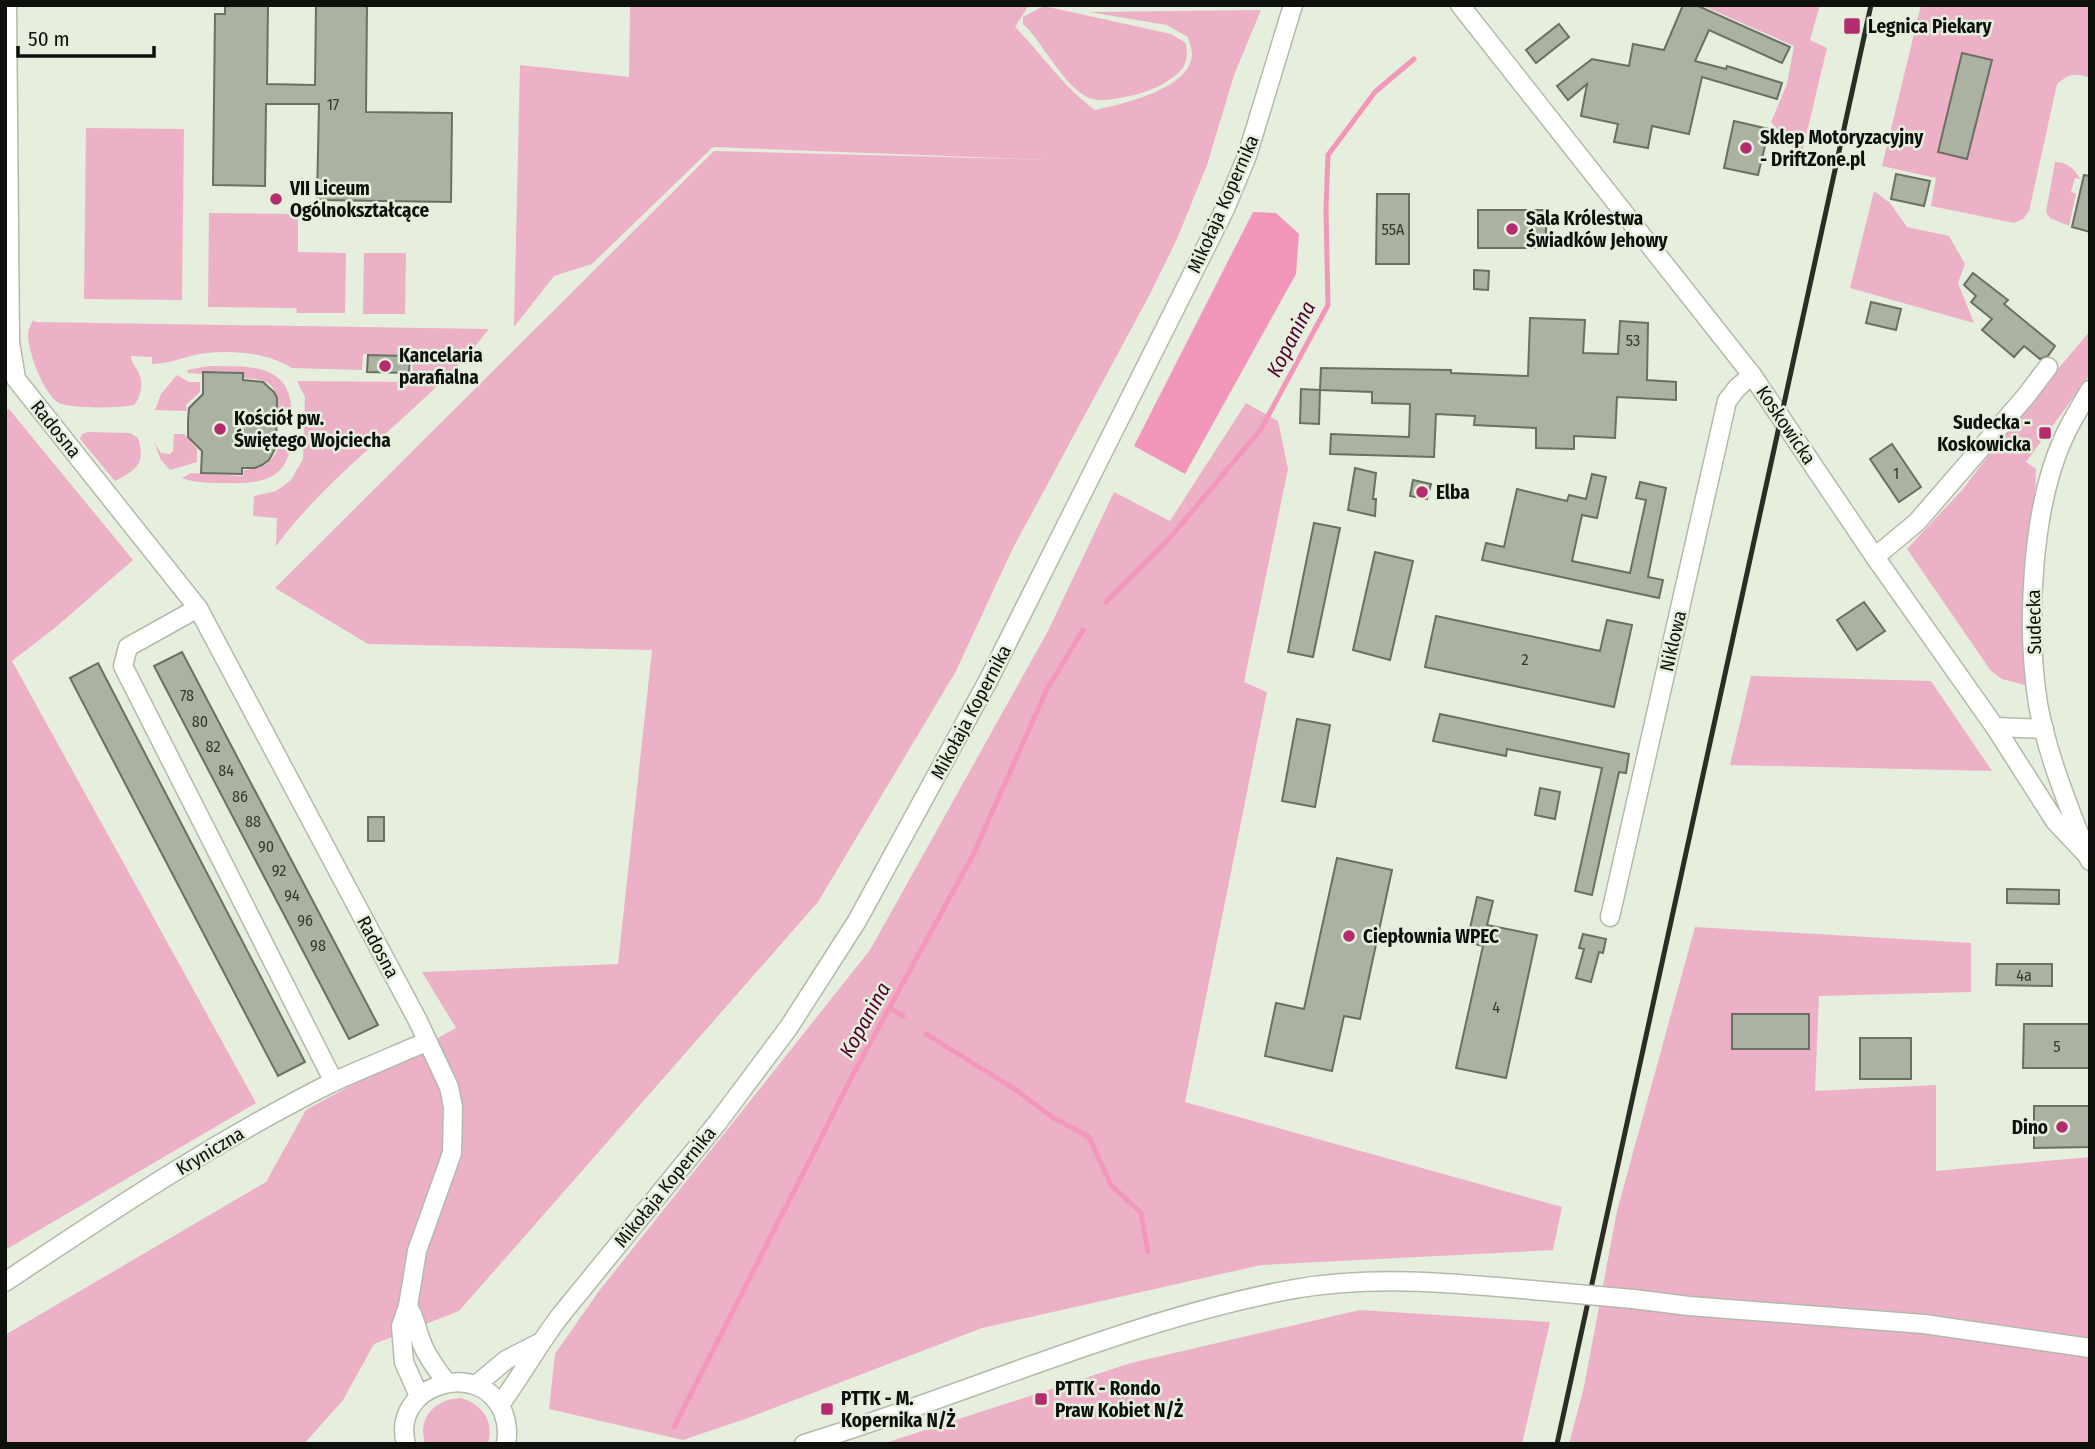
<svg xmlns="http://www.w3.org/2000/svg" width="2095" height="1449" viewBox="0 0 2095 1449" font-family="'Fira Sans Condensed',sans-serif">
  <style>
    .green { fill: #ecb1c6 }
    .water { fill: #f297b9 }
    .lines { fill: none; stroke-linecap: round; stroke-linejoin: round }
    .stream { stroke: #f297b9; stroke-width: 5 }
    .building { fill: #abb2a2; stroke: #6a7062; stroke-width: 2 }
    .minor-casing { stroke: #b3baaa; stroke-width: 21 }
    .minor { stroke: #fff; stroke-width: 18 }
    .rail { stroke: #2a2d26; stroke-width: 5 }
    .minor-bridge-casing { stroke: #b3baaa; stroke-width: 21; stroke-linecap: butt }
    .minor-bridge { stroke: #fff; stroke-width: 18 }
    .poi-dot { fill: #b32c6d; stroke: #e6eedd; stroke-width: 2.5 }
    .labels { text-anchor: middle; dominant-baseline: central; stroke-width: 5; stroke-linejoin: round; paint-order: stroke }
    .number-label { font-size: 16px; fill: #353931 }
    .poi-label { font-size: 19px; font-weight: bold; fill: #0e110b; stroke: #e6eedd; text-anchor: start }
    .street-label { font-size: 19px; fill: #0e110b; stroke: #e6eedd }
    .water-label { font-size: 21px; font-style: italic; fill: #52012d; stroke: #e6eedd }
  </style>
  <rect width="100%" height="100%" fill="#e6eedd"/>
  <g class="green">
    <path d="M630,5H1034L1027,8L1015,27C1042,54 1064,88 1095,110C1122,104 1191,89 1192,54C1192,49 1189,42 1188,37L1167,25L1089,12L1261,10L1234,75L1207,165L1177,239L1150,294L1012,550L956,671L818,902L459,1311L374,1344L343,1400L304,1444H5V1335L266,1182L306,1110L456,1028L422,972L618,964L652,650L368,644L275,588L714,151L1052,160L713,147L592,264L554,276L514,327L520,65L629,77Z"/>
    <polygon points="1701,5 1820,5 1810,40 1827,48 1801,157 1771,122 1787,84 1794,46"/>
    <path d="M1921,5H2090V78C2077,72 2068,74 2057,84L2029,211L2023,219L2014,223L1931,206L1936,178L1882,166Z"/>
    <path d="M1044,6L1171,34L1186,43C1189,65 1184,70 1166,82C1154,90 1134,96 1119,98C1112,99 1104,101 1098,100C1068,98 1044,42 1023,24V17Z"/>
    <polygon points="86,128 184,129 182,300 84,299"/>
    <path d="M2055,162C2067,162 2075,169 2080,179L2075,178L2071,192L2076,194L2069,226L2050,218L2046,212Z"/>
    <polygon points="1874,191 1890,203 1907,227 1949,236 1965,264 1958,283 1974,323 1850,288"/>
    <polygon points="209,213 298,214 298,252 346,253 345,313 297,313 296,308 208,307"/>
    <polygon points="364,253 406,253 405,314 363,314"/>
    <path d="M33,320L36,322L489,329C427,409 337,464 276,546L277,518L253,516L254,496L276,491L291,480L303,459L305,397L297,381L410,382V374L413,372L412,355L363,354L362,370L292,368C268,353 234,350 206,353C188,355 171,364 152,364V357L131,356C131,365 138,368 140,376C143,385 140,398 134,405C120,408 72,409 59,403C44,395 28,352 28,335C28,330 31,325 33,320Z"/>
    <polygon points="2090,331 2090,375 2026,462 2036,469 2035,501 2022,602 2025,685 2002,679 1991,671 1907,549 1963,489 2016,419"/>
    <path d="M209,366C249,367 291,361 292,415L278,414C279,387 271,379 244,378V372L202,371V374L188,373L187,370Z"/>
    <polygon points="177,375 189,382 200,382 200,392 186,405 187,411 155,410 161,394"/>
    <polygon points="1246,403 1278,421 1288,469 1244,682 1267,692 1185,1102 1562,1207 1553,1250 1261,1265 982,1328 748,1418 683,1440 549,1409 555,1354 599,1291 870,950 1048,631 1114,492 1170,521"/>
    <polygon points="9,409 133,560 56,627 12,661 256,1103 5,1250 5,410"/>
    <path d="M88,432L130,433L138,438C146,464 136,470 115,481L80,439L82,434Z"/>
    <polygon points="174,434 184,434 197,449 197,462 170,470 161,460 154,442 161,453 170,454 173,451"/>
    <path d="M278,448H290C285,482 254,484 226,483C210,483 196,483 182,478L191,473L243,476L244,470C261,469 272,464 278,448Z"/>
    <polygon points="1751,676 1931,681 1992,771 1730,765"/>
    <polygon points="1695,927 1971,943 1971,992 1819,996 1815,1091 1936,1085 1936,1171 2090,1157 2090,1444 1569,1444 1584,1387 1617,1211"/>
    <polygon points="1360,1310 1550,1322 1522,1444 882,1444 1131,1363"/>
    <path d="M461,1398C483,1405 494,1421 488,1444H425C417,1417 435,1399 461,1398Z"/>
  </g>
  <polygon class="water" points="1253,212 1276,213 1299,234 1296,274 1185,474 1134,446"/>
  <g class="lines">
    <g class="stream">
      <polyline points="1106,602 1169,539 1261,429 1328,305 1326,208 1328,155 1375,92 1414,59"/>
      <polyline points="889,1008 903,1016"/>
      <polyline points="926,1034 1013,1088 1052,1117 1089,1137 1111,1185 1141,1213 1148,1252"/>
      <polyline points="674,1427 857,1067 973,855 1047,689 1083,630"/>
    </g>
  </g>
  <g class="building">
    <polygon points="225,5 268,5 267,84 315,85 316,5 367,5 366,112 452,113 451,202 317,200 319,104 266,104 265,186 213,185 215,14 225,14"/>
    <polygon points="1683,5 1696,5 1790,47 1782,63 1709,30 1695,61 1726,69 1727,66 1782,83 1777,99 1702,77 1689,134 1652,126 1648,148 1614,142 1618,124 1581,116 1587,84 1568,100 1557,86 1592,59 1629,66 1633,44 1664,50"/>
    <polygon points="1559,24 1569,37 1536,63 1526,50"/>
    <polygon points="1962,53 1992,60 1967,159 1938,152"/>
    <polygon points="1734,121 1769,129 1758,175 1724,168"/>
    <polygon points="1896,174 1930,181 1924,206 1891,199"/>
    <polygon points="2084,175 2090,176 2090,232 2072,227"/>
    <polygon points="1377,194 1409,194 1409,264 1376,264"/>
    <rect x="1478" y="210" width="68" height="38"/>
    <polygon points="1474,270 1489,271 1488,290 1474,289"/>
    <polygon points="1973,273 2008,300 2004,304 2055,346 2048,356 2040,359 2024,346 2014,357 1982,330 1992,319 1971,302 1976,296 1964,285"/>
    <polygon points="1871,302 1901,309 1896,330 1866,323"/>
    <polygon points="1530,318 1585,320 1583,353 1618,354 1620,321 1648,323 1647,380 1676,382 1676,400 1617,397 1615,438 1574,436 1574,449 1536,448 1536,428 1474,425 1475,416 1436,414 1434,457 1330,454 1331,434 1409,437 1410,404 1372,403 1372,392 1320,390 1321,368 1451,370 1451,373 1528,376"/>
    <polygon points="368,355 410,356 409,373 367,372"/>
    <polygon points="203,372 243,373 243,380 263,382 274,392 277,398 276,447 269,460 262,465 255,468 242,468 242,474 201,473 202,451 188,437 188,421 189,408 203,394"/>
    <polygon points="1301,389 1320,390 1319,424 1300,423"/>
    <polygon points="1892,444 1921,487 1899,502 1870,459"/>
    <polygon points="1355,468 1376,473 1373,499 1376,499 1375,516 1348,510"/>
    <polygon points="1592,474 1606,477 1597,518 1582,515 1572,561 1630,573 1646,500 1636,498 1640,482 1666,488 1648,577 1663,580 1659,598 1482,560 1486,543 1504,547 1517,489 1567,501 1569,495 1586,499"/>
    <polygon points="1413,480 1431,484 1427,499 1410,496"/>
    <polygon points="1314,523 1340,528 1313,657 1288,652"/>
    <polygon points="1375,552 1413,561 1390,660 1353,650"/>
    <polygon points="1864,602 1885,631 1857,650 1837,620"/>
    <polygon points="1436,616 1600,651 1607,620 1632,625 1614,707 1425,667"/>
    <polygon points="182,652 378,1025 349,1039 154,666"/>
    <polygon points="98,663 305,1062 278,1076 70,678"/>
    <polygon points="1440,714 1629,754 1626,773 1619,772 1592,895 1575,891 1602,768 1507,749 1506,756 1433,741"/>
    <polygon points="1297,719 1330,725 1315,807 1282,801"/>
    <polygon points="1540,788 1560,792 1555,819 1535,815"/>
    <rect x="368" y="817" width="16" height="24"/>
    <polygon points="1337,858 1392,870 1360,1019 1344,1016 1332,1071 1265,1056 1276,1003 1304,1009"/>
    <polygon points="2007,889 2059,890 2059,904 2007,903"/>
    <polygon points="1477,897 1493,901 1487,925 1537,935 1506,1078 1456,1068 1483,946 1467,942"/>
    <polygon points="1583,934 1606,939 1603,953 1599,952 1591,982 1576,978 1584,949 1579,948"/>
    <polygon points="1997,964 2052,964 2052,986 1996,985"/>
    <rect x="1732" y="1014" width="77" height="35"/>
    <polygon points="2024,1024 2090,1024 2090,1068 2023,1068"/>
    <rect x="1860" y="1038" width="51" height="41"/>
    <polygon points="2034,1106 2090,1106 2090,1147 2034,1148"/>
  </g>
  <g class="lines">
    <g class="minor-casing">
      <g id="minor">
        <polyline points="7,5 10,342 16,379 198,608 418,1021 449,1087 453,1107 452,1153 417,1251 408,1306 401,1326 404,1362 419,1396"/>
        <polyline points="1460,5 1752,375 1875,557 1995,727 2055,821 2087,855 2090,861"/>
        <polyline points="1875,557 1917,522 2026,396 2048,367"/>
        <polyline points="198,608 128,647 123,666 334,1082"/>
        <polyline points="1995,727 2044,729"/>
        <path d="M2084,846C2066,800 2047,753 2038,704C2026,627 2031,508 2064,437C2071,421 2081,406 2090,390"/>
        <polyline points="1610,917 1727,401 1737,388 1752,375"/>
        <path d="M5,1282C111,1211 219,1139 333,1082C364,1068 396,1055 426,1042"/>
        <polyline points="1633,1299 1689,1306 1924,1324 2090,1348"/>
        <path d="M408,1306C416,1320 415,1324 420,1338C425,1354 436,1368 446,1382"/>
        <polyline points="476,1385 506,1360 539,1343"/>
        <path d="M500,1405C521,1376 538,1345 560,1316L718,1122L789,1027L857,921L989,679L1225,209L1247,156L1293,5"/>
        <path d="M406,1444C390,1385 480,1357 503,1412C507,1422 508,1433 506,1444"/>
        <path d="M804,1444C966,1395 1127,1320 1294,1289C1373,1275 1453,1283 1532,1290"/>
      </g>
    </g>
    <use href="#minor" class="minor"/>
    <polyline class="rail" points="1557,1444 1871,5"/>
    <g class="minor-bridge-casing">
      <polyline id="minor-bridge" points="1532,1290 1633,1299"/>
    </g>
    <use href="#minor-bridge" class="minor-bridge"/>
  </g>
  <g class="poi-dot">
    <rect x="1843" y="17" width="18" height="18" rx="3.5"/>
    <circle cx="1746" cy="148" r="7"/>
    <circle cx="276" cy="199" r="7"/>
    <circle cx="1512" cy="229" r="7"/>
    <circle cx="385" cy="366" r="7"/>
    <circle cx="220" cy="429" r="7"/>
    <rect x="2038" y="426" width="14" height="14" rx="3.5"/>
    <circle cx="1422" cy="492" r="7"/>
    <circle cx="1349" cy="936" r="7"/>
    <circle cx="2062" cy="1127" r="7"/>
    <rect x="1034" y="1392" width="14" height="14" rx="3.5"/>
    <rect x="820" y="1402" width="14" height="14" rx="3.5"/>
  </g>
  <g class="labels">
    <g class="number-label">
      <text x="333" y="104">17</text>
      <text x="1393" y="229">55A</text>
      <text x="1633" y="340">53</text>
      <text x="1896" y="473">1</text>
      <text x="1525" y="659">2</text>
      <text x="187" y="695">78</text>
      <text x="200" y="721">80</text>
      <text x="213" y="746">82</text>
      <text x="226" y="770">84</text>
      <text x="240" y="796">86</text>
      <text x="253" y="821">88</text>
      <text x="266" y="846">90</text>
      <text x="279" y="870">92</text>
      <text x="292" y="895">94</text>
      <text x="305" y="920">96</text>
      <text x="318" y="945">98</text>
      <text x="2024" y="975">4a</text>
      <text x="1496" y="1007">4</text>
      <text x="2057" y="1046">5</text>
    </g>
    <g class="poi-label">
      <text x="1868" y="26">Legnica Piekary</text>
      <text x="1760" y="137">Sklep Motoryzacyjny<tspan x="1760" dy="22">- DriftZone.pl</tspan></text>
      <text x="290" y="188">VII Liceum<tspan x="290" dy="22">Ogólnokształcące</tspan></text>
      <text x="1526" y="218">Sala Królestwa<tspan x="1526" dy="22">Świadków Jehowy</tspan></text>
      <text x="399" y="355">Kancelaria<tspan x="399" dy="22">parafialna</tspan></text>
      <text x="234" y="418">Kościół pw.<tspan x="234" dy="22">Świętego Wojciecha</tspan></text>
      <text x="2031" y="422" text-anchor="end">Sudecka -<tspan x="2031" dy="22">Koskowicka</tspan></text>
      <text x="1436" y="492">Elba</text>
      <text x="1363" y="936">Ciepłownia WPEC</text>
      <text x="2048" y="1127" text-anchor="end">Dino</text>
      <text x="1055" y="1388">PTTK - Rondo<tspan x="1055" dy="22">Praw Kobiet N/Ż</tspan></text>
      <text x="841" y="1398">PTTK - M.<tspan x="841" dy="22">Kopernika N/Ż</tspan></text>
    </g>
    <g class="street-label">
      <text transform="translate(1223 204) rotate(-66)">Mikołaja Kopernika</text>
      <text transform="translate(1786 425) rotate(56)">Koskowicka</text>
      <text transform="translate(56 429) rotate(51)">Radosna</text>
      <text transform="translate(2034 622) rotate(-91)">Sudecka</text>
      <text transform="translate(1673 641) rotate(-77)">Niklowa</text>
      <text transform="translate(971 712) rotate(-62)">Mikołaja Kopernika</text>
      <text transform="translate(378 947) rotate(62)">Radosna</text>
      <text transform="translate(210 1151) rotate(-31)">Kryniczna</text>
      <text transform="translate(665 1187) rotate(-51)">Mikołaja Kopernika</text>
    </g>
    <g class="water-label">
      <text transform="translate(1291 339) rotate(-63)">Kopanina</text>
      <text transform="translate(865 1020) rotate(-61)">Kopanina</text>
    </g>
  </g>
  <rect width="2095" height="1449" fill="none" stroke="#0e110b" stroke-width="14"/>
  <path d="M18 46v10h136v-10" fill="none" stroke="#0e110b" stroke-width="3.5"/>
  <text x="28" y="46" font-size="21" fill="#0e110b" stroke="#e6eedd" stroke-width="5" paint-order="stroke">50 m</text>
</svg>
